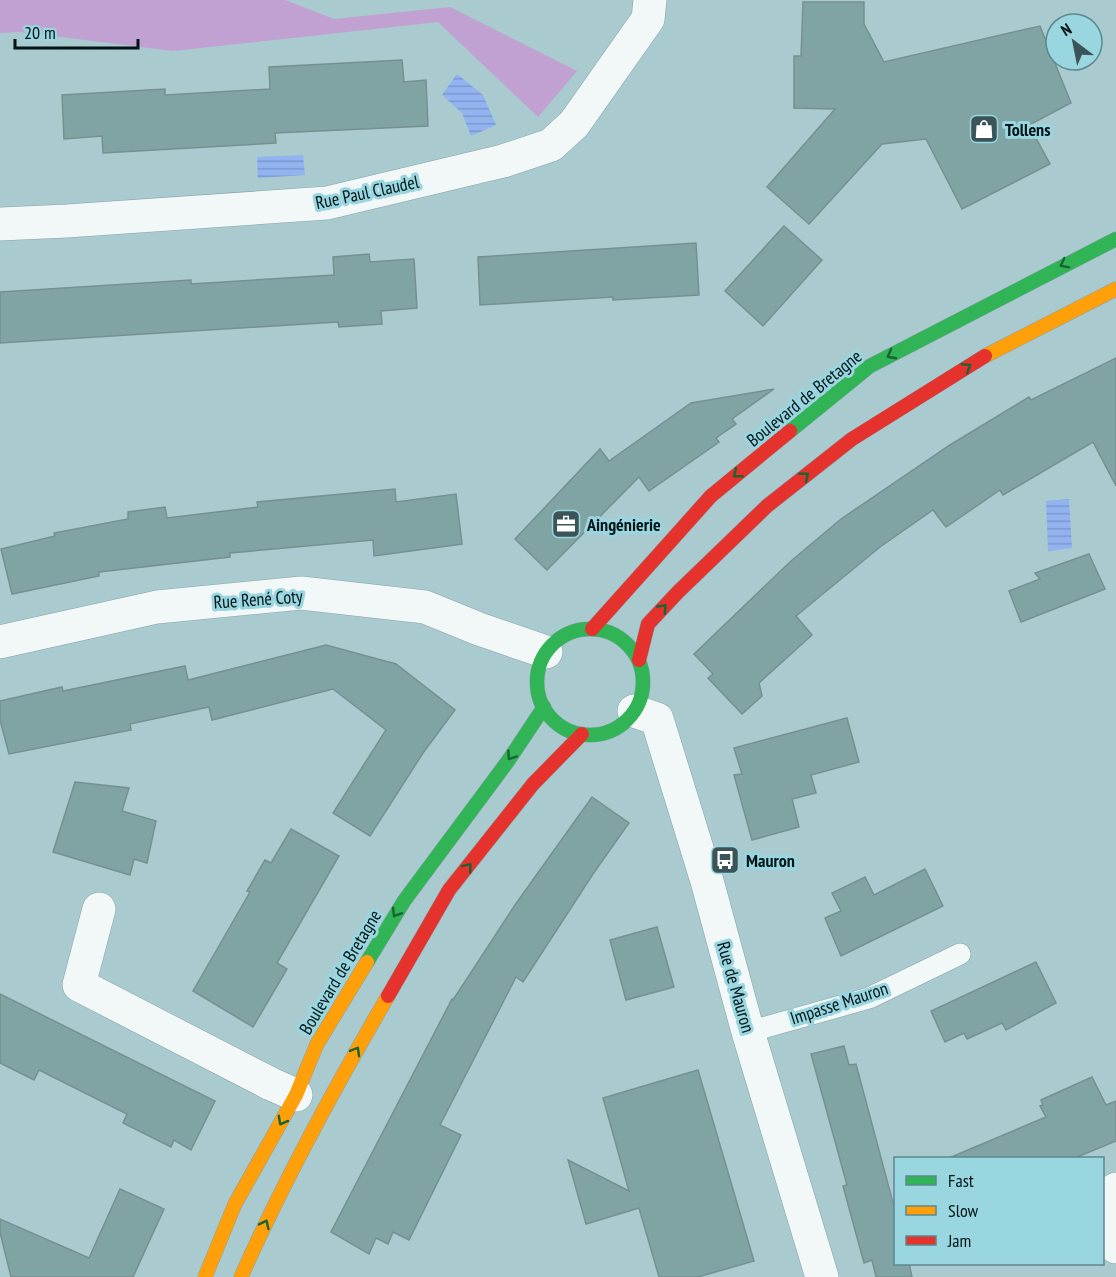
<svg xmlns="http://www.w3.org/2000/svg" width="1116" height="1277" viewBox="0 0 1116 1277" font-family="'PT Sans Narrow',sans-serif">
  <style>
    .green { fill: #c1a1d1 }
    .water { fill: url(#water-rules) }
    .building { fill: #80a4a4; stroke: #759091; stroke-width: 1.5 }
    .lines { fill: none; stroke-linecap: round; stroke-linejoin: round }
    .lane-casing { stroke: #87a2a6; stroke-width: 22 }
    .street-casing { stroke: #87a2a6; stroke-width: 34 }
    .fast-casing { stroke: #87a2a6; stroke-width: 15 }
    .slow-casing { stroke: #87a2a6; stroke-width: 15 }
    .jam-casing { stroke: #87a2a6; stroke-width: 15 }
    .lane { stroke: #f2f7f8; stroke-width: 21 }
    .street { stroke: #f2f7f8; stroke-width: 33 }
    .fast { stroke: #30b455; stroke-width: 14 }
    .slow { stroke: #ff9f0a; stroke-width: 14 }
    .jam { stroke: #e5322d; stroke-width: 14 }
    .oneway { stroke: #186436 }
    .labels { text-anchor: middle; dominant-baseline: central; stroke-width: 6; stroke-linejoin: round; paint-order: stroke }
    .poi-label { font-size: 18px; font-weight: bold; fill: #001417; stroke: #99d6df; text-anchor: start }
    .street-label { font-size: 18px; fill: #001417; stroke: #99d6df }
  </style>
  <defs>
    <pattern id="water-rules" width="6" height="5" patternUnits="userSpaceOnUse" patternTransform="scale(1.5)"><rect width="6" height="5" fill="#92b2f0"/><path d="M0 2.5h6" fill="none" stroke="#7c98cd"/></pattern>
  </defs>
  <rect width="100%" height="100%" fill="#a9cacf"/>
  <polygon class="green" points="0,0 285,0 334,19 450,7 577,71 538,117 438,22 173,51 21,32 0,33"/>
  <g class="water">
    <polygon points="457,74 483,95 496,125 471,136 462,113 442,95"/>
    <polygon points="303,155 305,175 258,178 257,157"/>
    <polygon points="1069,499 1072,548 1048,551 1046,501"/>
  </g>
  <g class="building">
    <polygon points="803,2 864,2 864,24 884,62 1040,26 1071,103 1029,125 1050,164 962,209 926,139 882,144 809,224 767,187 835,109 794,108 794,56 801,56"/>
    <polygon points="402,60 404,82 426,80 428,126 275,133 276,143 103,153 102,136 64,139 62,95 165,89 165,95 270,89 269,67"/>
    <polygon points="784,226 822,260 763,326 725,291"/>
    <polygon points="696,243 699,295 613,300 613,297 480,305 478,257"/>
    <polygon points="369,254 370,262 414,259 417,308 381,311 382,324 339,327 338,322 0,343 0,292 191,280 191,284 334,275 333,257"/>
    <polygon points="1116,358 1116,486 1093,442 1003,495 1000,490 946,527 933,510 880,547 796,616 812,635 759,683 762,696 742,714 708,678 713,674 694,654 791,561 841,519 950,445 1029,397 1031,400"/>
    <polygon points="774,389 732,419 736,424 716,438 719,442 649,491 639,477 547,570 515,539 600,449 609,461 691,403"/>
    <polygon points="395,489 396,502 456,494 462,544 374,556 373,540 230,553 230,557 99,572 99,576 12,594 1,549 55,536 54,533 128,519 128,512 165,507 167,518 258,507 257,502"/>
    <polygon points="1089,554 1105,589 1021,622 1009,591 1040,579 1035,573"/>
    <polygon points="326,645 396,664 455,710 423,753 370,836 333,813 386,730 333,689 212,720 209,707 130,724 131,730 9,754 0,720 0,701 62,687 63,691 185,666 188,680"/>
    <polygon points="847,718 859,762 811,775 816,793 792,799 799,827 752,840 734,775 742,774 734,748"/>
    <polygon points="75,782 129,788 122,811 156,821 147,863 134,859 130,875 53,852"/>
    <polygon points="592,797 629,823 593,874 523,982 516,977 440,1125 461,1135 409,1240 393,1232 388,1244 376,1238 369,1254 331,1232 452,999 453,1000 515,905"/>
    <polygon points="291,829 339,856 277,963 287,969 253,1027 193,991 250,892 247,891 265,860 271,863"/>
    <polygon points="925,869 943,906 841,956 825,918 841,911 832,893 865,877 874,895"/>
    <polygon points="657,927 674,987 626,1000 610,940"/>
    <polygon points="1036,962 1056,1003 1006,1030 1002,1023 967,1039 964,1033 945,1042 931,1011"/>
    <polygon points="0,994 215,1101 191,1150 174,1140 171,1147 123,1123 127,1114 39,1070 34,1080 0,1063"/>
    <polygon points="844,1046 849,1065 856,1064 896,1214 896,1263 909,1263 912,1277 876,1277 872,1260 864,1263 843,1186 847,1185 811,1054"/>
    <polygon points="698,1070 754,1261 698,1277 659,1277 639,1208 586,1224 568,1160 629,1191 603,1098"/>
    <polygon points="1092,1077 1106,1105 1116,1101 1116,1141 1075,1158 949,1158 1046,1117 1040,1106 1043,1105 1041,1100"/>
    <polygon points="120,1189 164,1209 133,1277 11,1277 0,1232 0,1219 89,1258"/>
  </g>
  <g class="lines">
    <g class="lane-casing">
      <polyline id="lane" points="748,1032 869,998 960,954"/>
    </g>
    <g class="street-casing">
      <g id="street">
        <polyline points="0,224 67,221 327,203 503,161 551,145 574,124 648,19 650,0"/>
        <polyline points="0,642 157,607 301,593 425,607 479,629 546,652"/>
        <polyline points="634,711 657,719 707,881 748,1032 822,1277"/>
        <polyline points="99,909 79,985 271,1084 296,1095"/>
        <polyline points="1116,1189 1106,1207 1112,1243 1116,1247"/>
      </g>
    </g>
    <g class="fast-casing">
      <g id="fast">
        <polyline points="790,431 870,366 1116,239"/>
        <circle cx="590" cy="682" r="53"/>
        <polyline points="367,962 404,901 508,761 544,707"/>
      </g>
    </g>
    <g class="slow-casing">
      <g id="slow">
        <polyline points="985,356 1116,289"/>
        <polyline points="205,1277 235,1204 296,1095 317,1044 367,962"/>
        <path d="M241,1277C284,1180 335,1087 388,996"/>
      </g>
    </g>
    <g class="jam-casing">
      <g id="jam">
        <polyline points="592,629 711,496 790,431"/>
        <polyline points="639,660 648,624 678,592 767,506 852,439 985,356"/>
        <polyline points="388,996 449,890 533,784 582,734"/>
      </g>
    </g>
    <use href="#lane" class="lane"/>
    <use href="#street" class="street"/>
    <use href="#fast" class="fast"/>
    <use href="#slow" class="slow"/>
    <use href="#jam" class="jam"/>
  </g>
  <defs><path id="oneway-chevron" d="M-2-3.5L2.5 0L-2 3.5" fill="none" stroke-width="1.6" stroke-linecap="round" stroke-linejoin="round" transform="scale(1.5)"/></defs>
  <g class="oneway">
    <use href="#oneway-chevron" transform="translate(1064 264) rotate(153)"/>
    <use href="#oneway-chevron" transform="translate(891 355) rotate(152)"/>
    <use href="#oneway-chevron" transform="translate(967 367) rotate(-32)"/>
    <use href="#oneway-chevron" transform="translate(737 474) rotate(141)"/>
    <use href="#oneway-chevron" transform="translate(805 476) rotate(-39)"/>
    <use href="#oneway-chevron" transform="translate(663 608) rotate(-47)"/>
    <use href="#oneway-chevron" transform="translate(511 756) rotate(124)"/>
    <use href="#oneway-chevron" transform="translate(468 867) rotate(-52)"/>
    <use href="#oneway-chevron" transform="translate(396 913) rotate(121)"/>
    <use href="#oneway-chevron" transform="translate(356 1051) rotate(-60)"/>
    <use href="#oneway-chevron" transform="translate(282 1121) rotate(119)"/>
    <use href="#oneway-chevron" transform="translate(265 1224) rotate(-64)"/>
  </g>
  <defs>
    <g id="shop-square" transform="scale(1.5)"><rect x="-9" y="-9" width="18" height="18" rx="4" fill="#3b5457" stroke="#99d6df"/><path d="M-5-2.5h2.3a2.7 3.5 0 0 1 5.4 0H5L5.5 6h-11ZM-1.5-2.5h3a1.5 2.3 0 0 0-3 0Z" fill="#fff"/></g>
    <g id="office-square" transform="scale(1.5)"><rect x="-9" y="-9" width="18" height="18" rx="4" fill="#3b5457" stroke="#99d6df"/><path d="M-6-3h4V-5.5h4V-3h4V5H-6ZM-1-4.5V-3h2v-1.5ZM-6 0V1H6V0Z" fill="#fff"/></g>
    <g id="bus-square" transform="scale(1.5)"><rect x="-9" y="-9" width="18" height="18" rx="4" fill="#3b5457" stroke="#99d6df"/><path d="M-5-6H5V4H4V6H2V4H-2V6H-4V4H-5ZM-3.5-4V0h7V-4ZM-3.5 1.2v1.5H-2V1.2ZM2 1.2v1.5H3.5V1.2Z" fill="#fff"/></g>
  </defs>
  <g fill-rule="evenodd">
    <use href="#shop-square" x="984" y="129"/>
    <use href="#office-square" x="566" y="524"/>
    <use href="#bus-square" x="725" y="860"/>
  </g>
  <g class="labels">
    <g class="poi-label">
      <text x="1005" y="129">Tollens</text>
      <text x="587" y="524">Aingénierie</text>
      <text x="746" y="860">Mauron</text>
    </g>
    <g class="street-label">
      <text transform="translate(367 192) rotate(-12)">Rue Paul Claudel</text>
      <text transform="translate(804 398) rotate(-39)">Boulevard de Bretagne</text>
      <text transform="translate(258 599) rotate(-4)">Rue René Coty</text>
      <text transform="translate(340 972) rotate(-59)">Boulevard de Bretagne</text>
      <text transform="translate(736 987) rotate(74)">Rue de Mauron</text>
      <text transform="translate(839 1003) rotate(-18)">Impasse Mauron</text>
    </g>
  </g>
  <rect x="894" y="1157" width="210" height="108" fill="#99d6df" stroke="#5c888f" stroke-width="1.5"/>
  <rect x="906" y="1176" width="30" height="9" fill="#30b455" stroke="#5c888f" stroke-width="1.5"/>
  <text x="948" y="1187" font-size="18" fill="#001417">Fast</text>
  <rect x="906" y="1206" width="30" height="9" fill="#ff9f0a" stroke="#5c888f" stroke-width="1.5"/>
  <text x="948" y="1217" font-size="18" fill="#001417">Slow</text>
  <rect x="906" y="1236" width="30" height="9" fill="#e5322d" stroke="#5c888f" stroke-width="1.5"/>
  <text x="948" y="1247" font-size="18" fill="#001417">Jam</text>
  <g transform="translate(1074 42) rotate(328)"><circle r="28" fill="#99d6df" stroke="#5c888f" stroke-width="1.5"/>
  <path d="M0-4.5L10 22L0 15L-10 22Z" fill="#3b5457"/>
  <text y="-9" font-size="16" font-weight="bold" text-anchor="middle" fill="#001417">N</text>
  </g>
  <path d="M15 39v9h123v-9" fill="none" stroke="#001417" stroke-width="3"/>
  <text x="24" y="39" font-size="18" fill="#001417" stroke="#99d6df" stroke-width="4.5" paint-order="stroke">20 m</text>
</svg>
